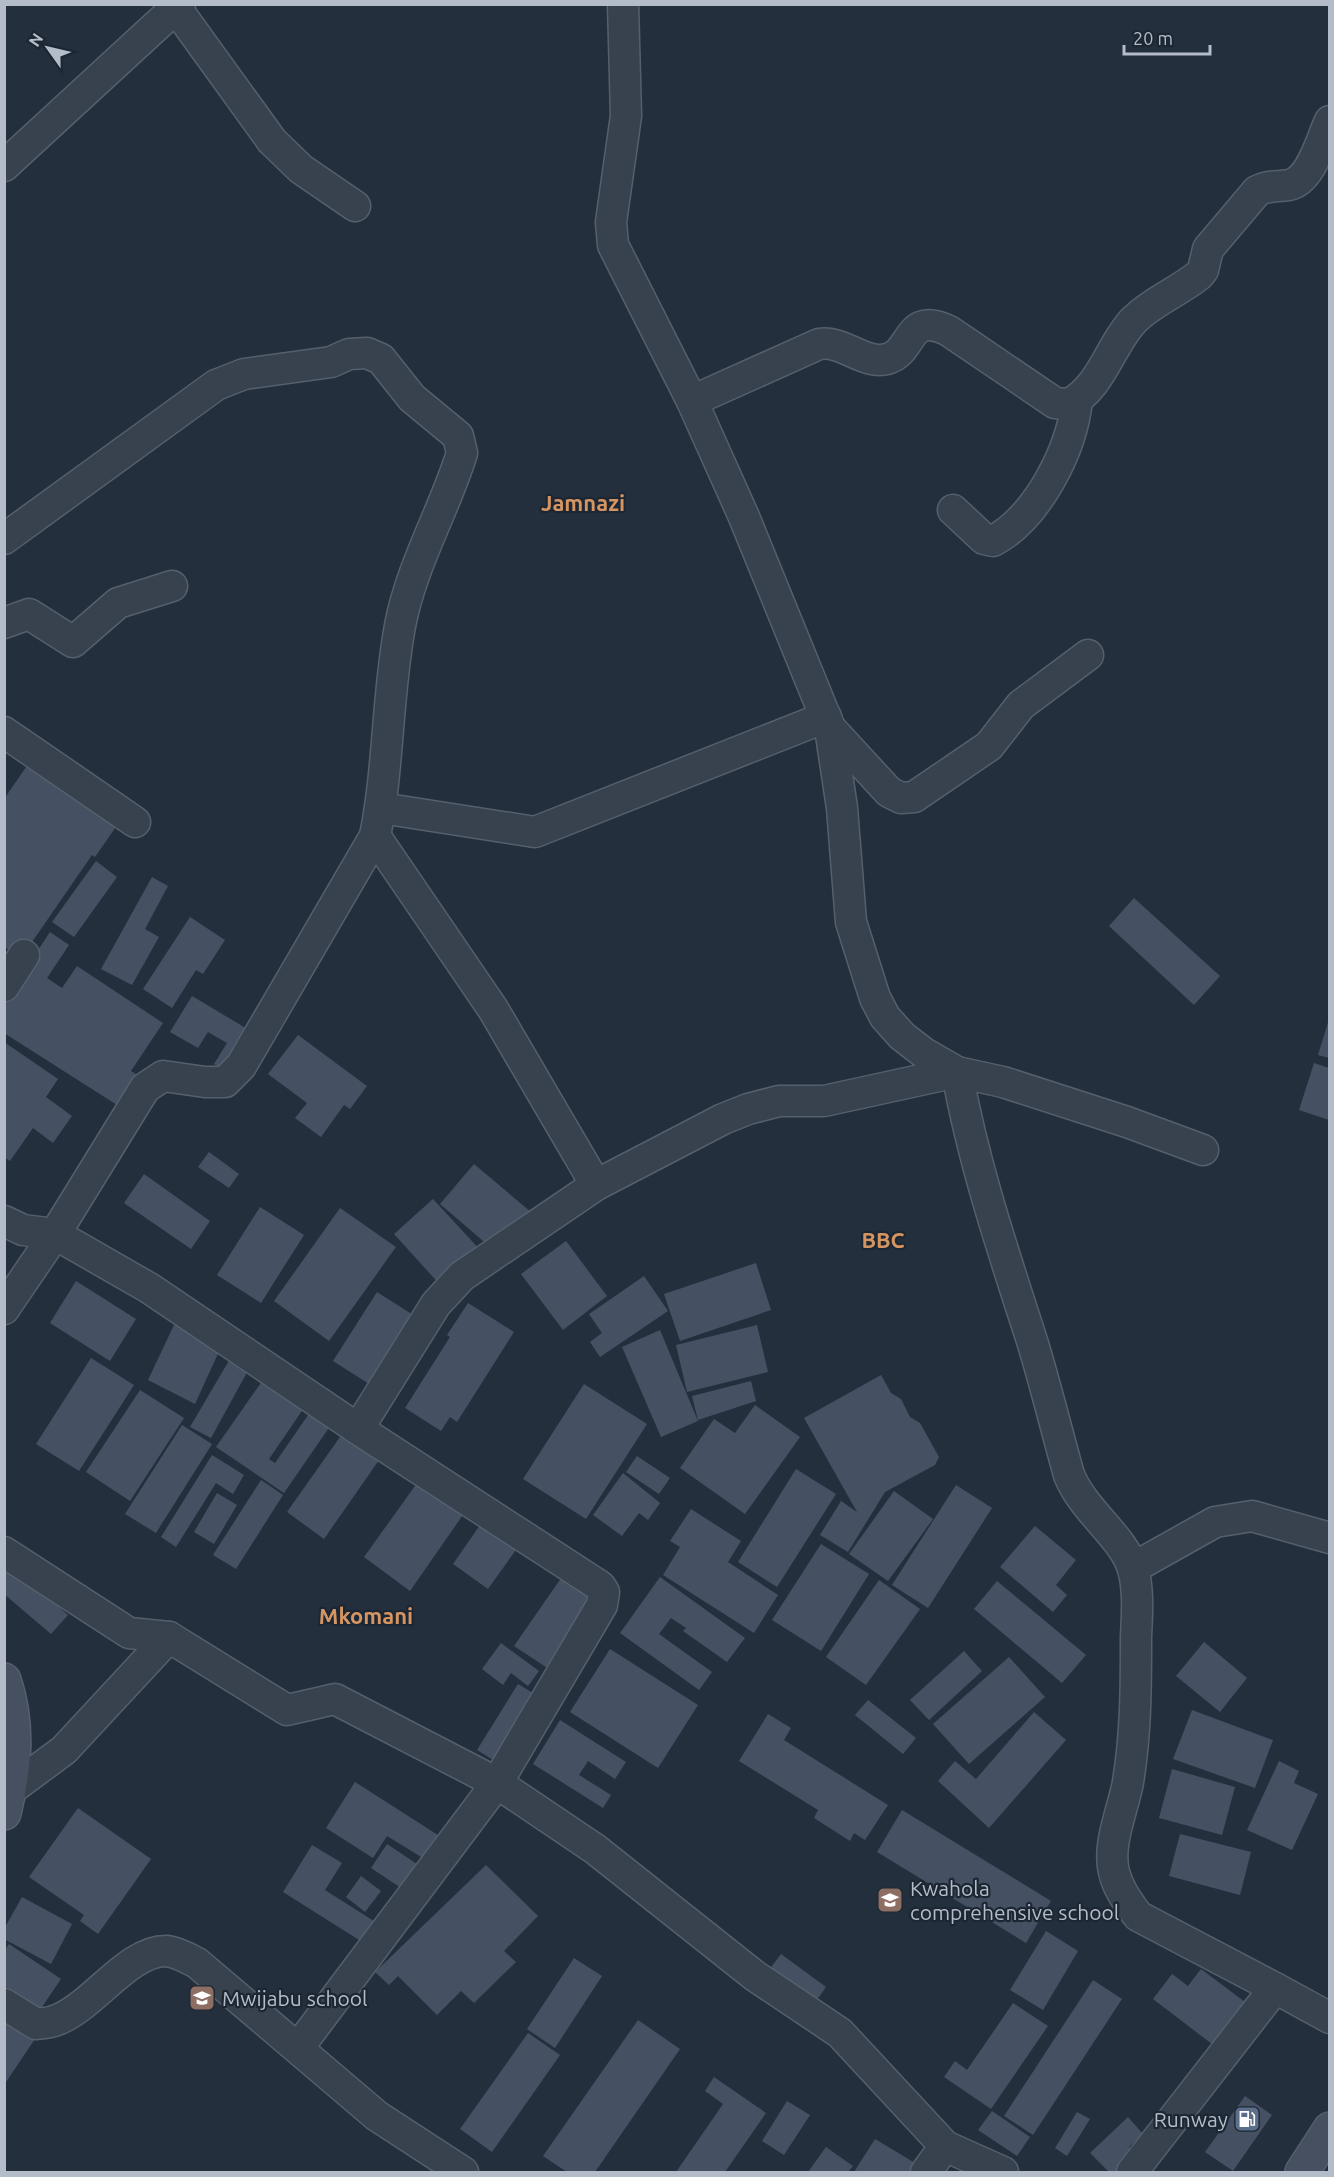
<svg xmlns="http://www.w3.org/2000/svg" width="1334" height="2177" viewBox="0 0 1334 2177" font-family="Ubuntu,sans-serif">
  <style>
    .building { fill: #455162 }
    .lines { fill: none; stroke-linecap: round; stroke-linejoin: round }
    .street-casing { stroke: #565f6c; stroke-width: 33 }
    .secondary-casing { stroke: #565f6c; stroke-width: 36 }
    .street { stroke: #38414e; stroke-width: 30 }
    .secondary { stroke: #465061; stroke-width: 33 }
    .labels { text-anchor: middle; dominant-baseline: central; stroke-width: 4.5; stroke-linejoin: round; paint-order: stroke }
    .poi-label { font-size: 21px; fill: #b4bcc9; stroke: #1d2633; text-anchor: start }
    .neighbourhood-label { font-size: 22px; font-weight: bold; fill: #d59563; stroke: #1d2633 }
  </style>
  <rect width="100%" height="100%" fill="#242f3e"/>
  <g class="building">
    <polygon points="31,760 120,821 95,857 92,855 21,958 4,947 4,799"/>
    <polygon points="96,861 117,877 74,937 52,922"/>
    <polygon points="152,877 168,886 145,929 159,937 132,985 101,969"/>
    <polygon points="1134,898 1220,976 1194,1005 1109,926"/>
    <polygon points="190,917 225,940 203,974 196,970 172,1008 143,989"/>
    <polygon points="50,932 69,945 47,978 62,988 77,966 163,1023 131,1071 148,1082 128,1112 4,1033 4,1001"/>
    <polygon points="192,996 254,1033 229,1073 214,1064 227,1043 208,1032 198,1048 170,1032"/>
    <polygon points="1329,1019 1329,1058 1318,1055"/>
    <polygon points="298,1035 367,1086 350,1109 344,1105 321,1137 295,1118 307,1103 268,1074"/>
    <polygon points="4,1042 58,1079 46,1097 72,1116 53,1143 33,1128 10,1161 4,1157"/>
    <polygon points="1314,1063 1329,1068 1329,1120 1299,1110"/>
    <polygon points="209,1152 239,1174 229,1188 198,1167"/>
    <polygon points="474,1164 531,1212 496,1252 440,1204"/>
    <polygon points="144,1174 210,1221 191,1249 124,1203"/>
    <polygon points="433,1199 482,1252 443,1288 394,1234"/>
    <polygon points="260,1207 304,1235 261,1303 217,1275"/>
    <polygon points="340,1208 396,1247 329,1341 274,1301"/>
    <polygon points="566,1241 607,1296 563,1330 521,1274"/>
    <polygon points="756,1263 771,1310 680,1341 664,1294"/>
    <polygon points="644,1276 668,1311 600,1357 590,1342 602,1333 589,1314"/>
    <polygon points="76,1281 136,1319 110,1361 50,1323"/>
    <polygon points="377,1292 421,1320 377,1389 333,1361"/>
    <polygon points="468,1303 514,1332 457,1422 450,1417 441,1431 405,1408 450,1337 447,1335"/>
    <polygon points="174,1325 221,1347 195,1404 148,1380"/>
    <polygon points="757,1325 768,1372 687,1392 676,1345"/>
    <polygon points="660,1330 698,1421 661,1437 622,1347"/>
    <polygon points="234,1352 250,1367 211,1438 190,1427"/>
    <polygon points="91,1358 134,1385 79,1471 36,1444"/>
    <polygon points="881,1375 891,1393 901,1399 910,1417 920,1423 939,1457 935,1465 885,1492 848,1552 820,1535 841,1501 857,1512 804,1418"/>
    <polygon points="265,1377 306,1405 269,1459 275,1463 315,1405 335,1419 284,1493 216,1447"/>
    <polygon points="751,1381 756,1401 698,1420 692,1396"/>
    <polygon points="584,1384 647,1424 586,1519 523,1479"/>
    <polygon points="140,1390 184,1418 130,1501 86,1472"/>
    <polygon points="755,1405 800,1437 745,1514 680,1468 714,1419 735,1433"/>
    <polygon points="182,1425 212,1444 156,1533 125,1514"/>
    <polygon points="347,1427 384,1453 324,1539 287,1512"/>
    <polygon points="212,1455 244,1475 233,1494 216,1483 176,1547 161,1537"/>
    <polygon points="637,1456 670,1478 659,1494 626,1472"/>
    <polygon points="796,1469 836,1494 777,1587 738,1562"/>
    <polygon points="623,1473 660,1503 648,1520 639,1513 622,1536 593,1515"/>
    <polygon points="420,1479 465,1512 410,1591 364,1557"/>
    <polygon points="261,1480 283,1495 236,1569 213,1555"/>
    <polygon points="956,1485 992,1508 928,1608 892,1585"/>
    <polygon points="894,1491 933,1519 888,1581 849,1554"/>
    <polygon points="217,1493 237,1505 214,1544 194,1532"/>
    <polygon points="691,1509 741,1541 728,1562 778,1595 754,1633 663,1575 680,1547 670,1541"/>
    <polygon points="487,1515 523,1540 488,1589 453,1564"/>
    <polygon points="1035,1526 1076,1560 1056,1585 1067,1595 1053,1612 1000,1567"/>
    <polygon points="821,1544 869,1574 821,1651 772,1620"/>
    <polygon points="4,1559 68,1615 51,1634 4,1594"/>
    <polygon points="566,1571 603,1595 555,1673 514,1646"/>
    <polygon points="660,1577 745,1638 727,1662 683,1631 686,1628 671,1618 659,1634 712,1672 699,1690 620,1633"/>
    <polygon points="879,1580 920,1609 866,1685 826,1657"/>
    <polygon points="997,1581 1086,1655 1062,1683 974,1609"/>
    <polygon points="1204,1642 1247,1678 1220,1712 1176,1676"/>
    <polygon points="501,1643 539,1671 528,1686 511,1673 503,1685 482,1669"/>
    <polygon points="610,1649 698,1705 658,1768 570,1712"/>
    <polygon points="964,1651 982,1671 929,1720 910,1700"/>
    <polygon points="1009,1657 1045,1697 969,1764 933,1724"/>
    <polygon points="518,1684 536,1695 495,1761 477,1750"/>
    <polygon points="868,1700 916,1738 903,1754 855,1715"/>
    <polygon points="1192,1710 1273,1740 1255,1788 1173,1759"/>
    <polygon points="1034,1712 1066,1740 989,1828 938,1781 955,1761 976,1779"/>
    <polygon points="768,1714 791,1728 784,1740 888,1805 865,1840 854,1833 850,1841 814,1818 818,1810 739,1761"/>
    <polygon points="560,1720 626,1762 615,1779 588,1761 579,1775 611,1795 603,1808 533,1764"/>
    <polygon points="1279,1761 1299,1771 1294,1783 1318,1794 1292,1850 1247,1830"/>
    <polygon points="1172,1769 1235,1787 1222,1835 1159,1818"/>
    <polygon points="355,1782 441,1837 426,1860 387,1836 373,1858 326,1828"/>
    <polygon points="78,1808 151,1859 98,1934 80,1921 84,1915 29,1877"/>
    <polygon points="902,1810 1051,1901 1026,1943 877,1852"/>
    <polygon points="1180,1834 1251,1852 1240,1895 1169,1876"/>
    <polygon points="387,1844 420,1866 404,1890 371,1868"/>
    <polygon points="312,1845 342,1863 325,1890 380,1925 367,1945 283,1892"/>
    <polygon points="486,1865 538,1916 504,1951 516,1962 474,2003 461,1991 437,2015 398,1976 389,1985 375,1972"/>
    <polygon points="361,1876 381,1891 365,1912 346,1897"/>
    <polygon points="22,1897 72,1924 51,1964 4,1939 4,1929"/>
    <polygon points="1046,1931 1078,1951 1043,2010 1010,1990"/>
    <polygon points="9,1944 61,1979 40,2010 4,1986 4,1951"/>
    <polygon points="781,1954 826,1987 814,2004 769,1970"/>
    <polygon points="574,1958 602,1976 555,2048 527,2029"/>
    <polygon points="1201,1969 1257,2011 1225,2054 1153,1999 1172,1974 1188,1986"/>
    <polygon points="1093,1980 1122,1999 1033,2135 1004,2116"/>
    <polygon points="1013,2003 1048,2026 991,2109 944,2077 955,2061 967,2070"/>
    <polygon points="4,2011 39,2033 4,2085"/>
    <polygon points="638,2020 680,2049 595,2172 567,2172 543,2156"/>
    <polygon points="528,2033 560,2055 492,2152 460,2129"/>
    <polygon points="714,2077 766,2113 725,2172 676,2172 723,2104 705,2091"/>
    <polygon points="1245,2096 1272,2115 1233,2171 1205,2152"/>
    <polygon points="787,2101 810,2115 784,2155 762,2141"/>
    <polygon points="992,2111 1030,2137 1017,2156 978,2130"/>
    <polygon points="1077,2112 1090,2119 1067,2156 1055,2148"/>
    <polygon points="1128,2117 1143,2134 1129,2147 1139,2159 1124,2172 1109,2172 1090,2153"/>
    <polygon points="875,2139 915,2163 909,2172 854,2172"/>
    <polygon points="826,2147 853,2166 848,2172 808,2172"/>
  </g>
  <g class="lines">
    <g class="street-casing">
      <g id="street">
        <path d="M623,4L626,116L611,222L613,245L692,401L744,517L830,728L842,808L851,922L875,998L885,1017L902,1036L924,1053L957,1072C974,1166 1004,1254 1033,1344C1046,1387 1057,1432 1069,1475C1084,1512 1123,1536 1133,1569C1139,1591 1137,1614 1136,1637C1136,1686 1136,1734 1128,1782C1123,1810 1107,1844 1114,1872C1118,1889 1128,1902 1138,1916L1275,1988L1132,2172"/>
        <polyline points="176,8 272,141 301,169 355,206"/>
        <polyline points="4,166 180,4"/>
        <path d="M692,401L819,344C843,340 864,365 887,359C914,352 906,310 949,331L1055,403L1069,404C1102,387 1110,345 1134,320C1153,301 1178,292 1199,275L1203,270L1208,249L1257,191C1268,185 1277,187 1289,185C1312,180 1321,139 1330,121"/>
        <path d="M953,510L984,539L993,541C1038,517 1072,449 1077,400"/>
        <path d="M4,539L216,385L244,374L331,362L349,354L367,353L381,359L412,398L458,436L462,453C444,511 411,566 400,626C387,695 389,767 375,836L241,1066L225,1082H205L163,1076L145,1088L55,1234L4,1309"/>
        <polyline points="4,623 29,614 73,642 118,603 172,586"/>
        <polyline points="830,728 889,792 901,798 914,797 989,746 1021,705 1088,655"/>
        <polyline points="4,732 135,822"/>
        <polyline points="381,808 535,832 826,717"/>
        <polyline points="375,836 493,1009 596,1185"/>
        <polyline points="4,986 24,955"/>
        <polyline points="4,1221 23,1230 55,1234 149,1288 358,1429 600,1586 604,1592 602,1605 497,1783 298,2048"/>
        <polyline points="358,1429 436,1304 462,1276 596,1185 723,1119 748,1109 779,1101 824,1101 957,1072 1003,1082 1127,1122 1203,1150"/>
        <polyline points="4,1552 129,1633 169,1637 287,1710 335,1699 497,1783 595,1849 755,1976 840,2033 945,2146 1003,2172"/>
        <polyline points="1133,1568 1215,1522 1252,1516 1330,1538"/>
        <polyline points="10,1790 64,1750 169,1637"/>
        <polyline points="1275,1988 1330,2018"/>
        <path d="M4,2004L36,2024C42,2023 49,2023 54,2021C92,2009 127,1950 167,1951C177,1952 189,1959 197,1963L377,2116L463,2172"/>
        <polyline points="926,2172 945,2146"/>
      </g>
    </g>
    <g class="secondary-casing">
      <g id="secondary">
        <path d="M4,1680C19,1725 15,1768 4,1813"/>
        <polyline points="1302,2172 1330,2129"/>
      </g>
    </g>
    <use href="#street" class="street"/>
    <use href="#secondary" class="secondary"/>
  </g>
  <defs>
    <g id="school-square" transform="scale(1.35)"><rect x="-9" y="-9" width="18" height="18" rx="4" fill="#8d6e63" stroke="#1d2633"/><path d="M0-5L7-2L0 1L-7-2ZM-4 1L0 2.5L4 1V4Q0 6-4 4Z" fill="#fff"/></g>
    <g id="fuel-square" transform="scale(1.35)"><rect x="-9" y="-9" width="18" height="18" rx="4" fill="#5c6f8a" stroke="#1d2633"/><path d="M-5.5-6h7V0h2V4h1.3V-2.5L3-4.5l.8-.8L6-3V5H2.5V1h-1V6h-7ZM-4.2-4.7v3.2H.2V-4.7Z" fill="#fff"/></g>
  </defs>
  <g fill-rule="evenodd">
    <use href="#school-square" x="890" y="1900"/>
    <use href="#school-square" x="202" y="1998"/>
    <use href="#fuel-square" x="1247" y="2119"/>
  </g>
  <g class="labels">
    <g class="poi-label">
      <text x="910" y="1888">Kwahola<tspan x="910" dy="24">comprehensive school</tspan></text>
      <text x="222" y="1998">Mwijabu school</text>
      <text x="1228" y="2119" text-anchor="end">Runway</text>
    </g>
    <g class="neighbourhood-label">
      <text x="583" y="502">Jamnazi</text>
      <text x="883" y="1239">BBC</text>
      <text x="366" y="1615">Mkomani</text>
    </g>
  </g>
  <rect width="1334" height="2177" fill="none" stroke="#b4bcc9" stroke-width="12"/>
  <g transform="translate(48 48) rotate(304)" stroke="#1d2633" stroke-width="4.5" paint-order="stroke">
  <path d="M0-4.5L10 22L0 15L-10 22Z" fill="#b4bcc9"/>
  <text y="-9" font-size="16" font-weight="bold" text-anchor="middle" fill="#b4bcc9">N</text>
  </g>
  <path d="M1124 45v9h86v-9" fill="none" stroke="#b4bcc9" stroke-width="3"/>
  <text x="1133" y="45" font-size="18" fill="#b4bcc9" stroke="#1d2633" stroke-width="4.5" paint-order="stroke">20 m</text>
</svg>
